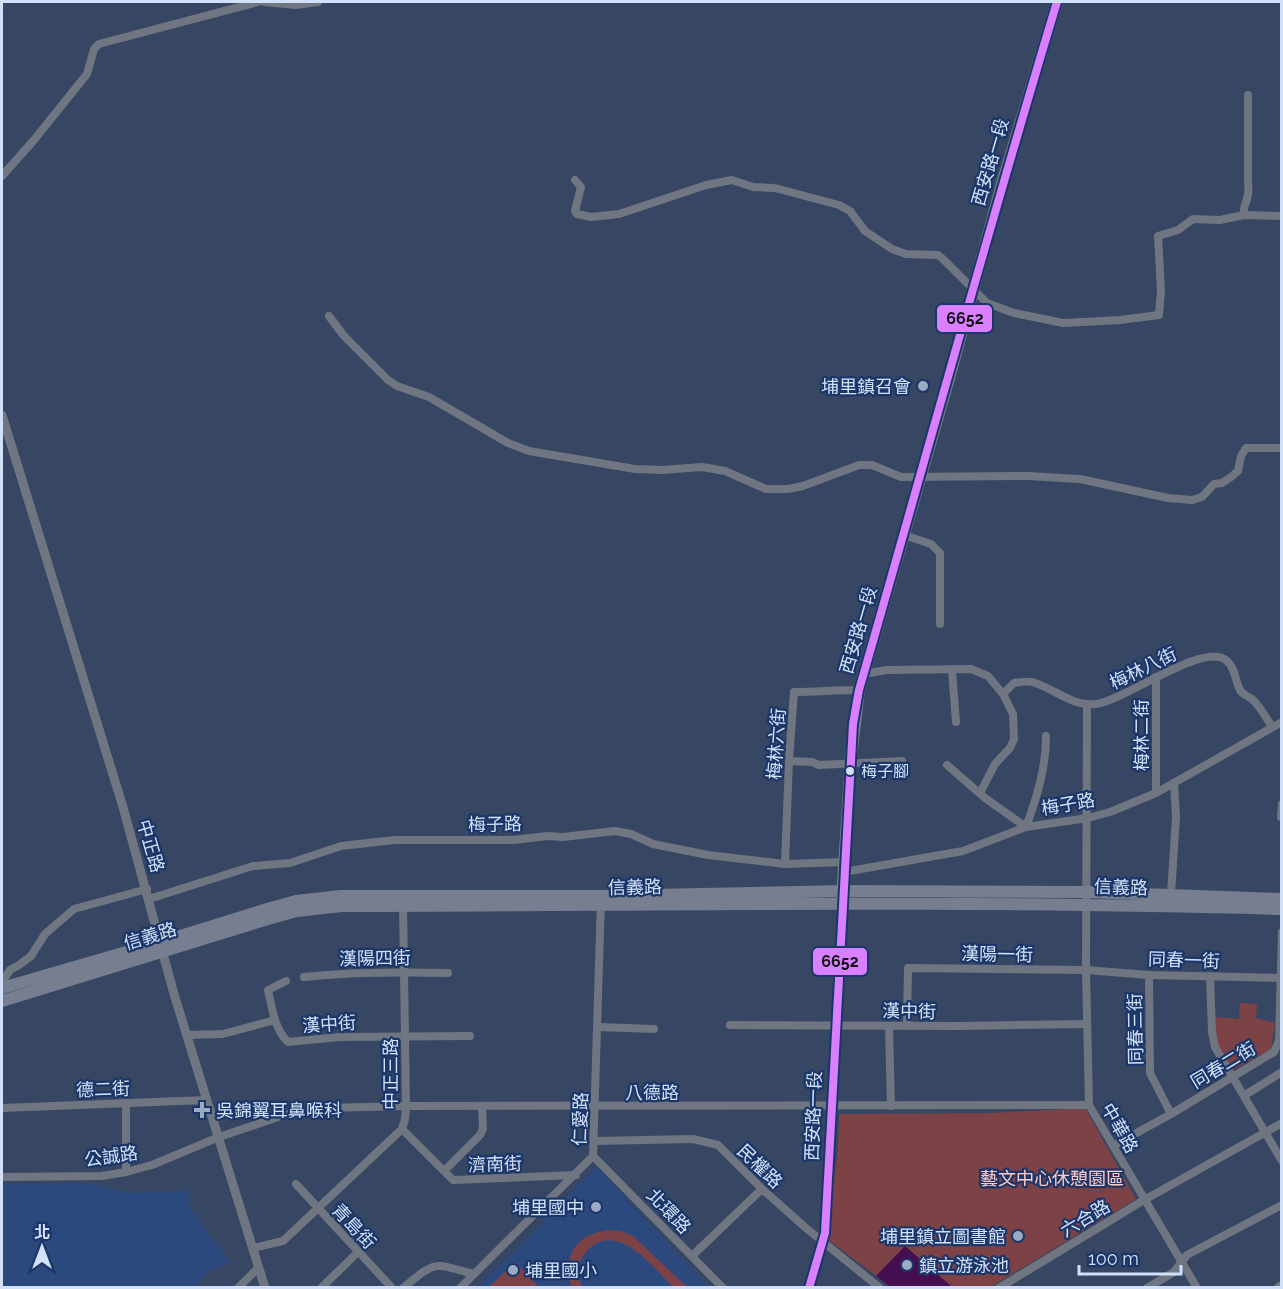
<svg xmlns="http://www.w3.org/2000/svg" width="1283" height="1289" viewBox="0 0 1283 1289" font-family="Raleway,'Noto Sans TC',sans-serif">
  <style>
    .built { fill: #2c497e }
    .green { fill: #7c4245 }
    .water { fill: #450e51 }
    .lines { fill: none; stroke-linecap: round; stroke-linejoin: round }
    .minor { stroke: #6f7681; stroke-width: 8 }
    .tertiary { stroke: #6f7681; stroke-width: 9 }
    .primary { stroke: #767e8f; stroke-width: 12 }
    .bus-1-casing { stroke: #1b3668; stroke-width: 12 }
    .bus-1 { stroke: #d880ff; stroke-width: 8 }
    .poi-dot { fill: #9cabc4; stroke: #1b3668; stroke-width: 2 }
    .bus-dot { fill: #d2e1f9; stroke: #1b3668; stroke-width: 2 }
    .labels { text-anchor: middle; dominant-baseline: central; stroke-width: 4.5; stroke-linejoin: round; paint-order: stroke }
    .bus-label { font-size: 16px; fill: #d2e1f9; stroke: #1b3668; text-anchor: start }
    .street-label { font-size: 18px; fill: #d2e1f9; stroke: #1b3668 }
    .poi-label { font-size: 18px; fill: #d2e1f9; stroke: #1b3668; text-anchor: end }
    .park-label { font-size: 18px; fill: #fec8c6; stroke: #1b3668 }
    .line-badge { stroke: #1b3668; stroke-width: 2 }
    .pale-badge-label { font-size: 16px; text-anchor: middle; font-weight: bold; fill: #111 }
  </style>
  <rect width="100%" height="100%" fill="#374662"/>
  <g class="built">
    <polygon points="596,1166 709,1287 476,1288 519,1247"/>
    <polygon points="85,1183 130,1193 190,1191 190,1208 231,1263 209,1271 196,1287 2,1287 2,1184"/>
  </g>
  <g class="green">
    <polygon points="1240,1003 1257,1004 1256,1018 1275,1023 1271,1049 1233,1070 1215,1045 1215,1017 1239,1019"/>
    <polygon points="1085,1108 1136,1199 991,1287 891,1287 827,1239 838,1148 839,1114 991,1113"/>
    <path d="M609,1230L621,1231L633,1236L687,1287H673C653,1267 616,1218 586,1252C577,1263 577,1275 582,1287H568L571,1285C563,1254 577,1234 609,1230Z"/>
    <polygon points="515,1262 537,1285 534,1288 489,1287"/>
  </g>
  <polygon class="water" points="905,1246 951,1286 890,1287 876,1276"/>
  <g class="lines">
    <g class="minor">
      <polyline points="264,2 296,5 318,2"/>
      <polyline points="2,176 34,140 87,74 94,49 99,44 258,2"/>
      <polyline points="575,180 581,187 575,211 577,214 591,217 619,214 706,185 732,180 753,187 775,188 839,205 850,211 865,231 892,249 906,254 938,255 943,259 987,303 1014,313 1063,323 1120,320 1159,315 1161,291 1158,236 1178,230 1193,219 1220,220 1244,215 1282,216"/>
      <path d="M1244,215C1242,203 1251,200 1248,184V95"/>
      <polyline points="329,316 344,336 388,380 397,386 429,397 508,443 529,451 635,469 662,470 702,467 725,471 766,489 788,489 803,486 859,465 872,465 901,477 1028,476 1080,479 1168,498 1192,500 1202,497 1214,484 1222,483 1231,477 1238,471 1241,456 1246,448 1282,448"/>
      <polyline points="904,535 931,544 940,553 940,624"/>
      <polyline points="952,670 956,722"/>
      <path d="M863,674L887,670L971,669L988,676L1003,694L1014,683C1020,682 1027,681 1032,682C1054,688 1072,707 1096,704C1124,701 1205,640 1227,661C1236,669 1235,681 1240,690C1243,696 1250,696 1254,701C1261,708 1267,719 1272,727"/>
      <polyline points="1156,677 1156,793"/>
      <polyline points="1087,704 1086,970 1089,1105 1197,1288"/>
      <polyline points="789,761 812,762 819,765 902,761"/>
      <path d="M947,765L985,798L1026,827C1037,797 1046,768 1046,736"/>
      <polyline points="980,793 995,764 1010,748 1014,739 1013,714 1003,694"/>
      <polyline points="1281,817 1282,804"/>
      <path d="M785,864L789,761L794,692C816,692 837,690 859,690"/>
      <polyline points="844,872 963,851 1026,827 1088,818 1110,812 1156,793 1282,722"/>
      <polyline points="1171,894 1176,817 1174,783"/>
      <polyline points="149,899 253,866 290,863 341,846 395,840 513,840 548,836 563,837 615,831 631,834 653,844 708,855 785,864 845,862"/>
      <polyline points="1149,975 1150,1073 1171,1114"/>
      <polyline points="1210,976 1212,1032 1215,1047 1282,1161"/>
      <path d="M304,977C352,972 400,972 448,973"/>
      <path d="M286,981L268,990C272,1007 274,1029 288,1042L340,1037L470,1036"/>
      <polyline points="2,982 10,970 19,965 31,956 45,934 74,909 147,889"/>
      <polyline points="730,1025 960,1026 1087,1024"/>
      <polyline points="907,1025 908,968 1086,970 1149,975 1282,978"/>
      <polyline points="889,1026 891,1106"/>
      <polyline points="598,1027 654,1029"/>
      <polyline points="188,1035 223,1034 275,1020"/>
      <polyline points="1245,1095 1282,1072"/>
      <polyline points="126,1103 126,1172"/>
      <polyline points="2,1108 206,1100"/>
      <polyline points="402,1129 453,1180 576,1175"/>
      <polyline points="594,1141 693,1139 718,1145 762,1189 806,1228 880,1288"/>
      <polyline points="1113,1146 1171,1114 1274,1052 1279,1041 1282,932"/>
      <polyline points="593,1156 723,1288"/>
      <polyline points="445,1170 480,1135 483,1129 482,1107"/>
      <polyline points="2,1177 102,1176 126,1172 152,1165 219,1137 284,1115 326,1108 406,1106 1089,1105"/>
      <polyline points="296,1184 392,1288"/>
      <polyline points="253,1248 283,1241 402,1129 405,1119 406,1106 403,903"/>
      <polyline points="692,1256 762,1189"/>
      <polyline points="238,1288 258,1268"/>
      <polyline points="321,1288 358,1252"/>
      <path d="M403,1288C437,1260 432,1263 474,1274"/>
      <polyline points="460,1288 593,1156 601,900"/>
      <polyline points="809,1288 825,1233 831,1141 842,903"/>
      <polyline points="999,1288 1144,1200 1282,1123"/>
      <polyline points="1147,1288 1174,1272 1187,1255 1282,1205"/>
    </g>
    <g class="tertiary">
      <polyline points="2,415 123,807 174,994 265,1288"/>
      <polyline points="1278,1288 1282,1285"/>
    </g>
    <g class="primary">
      <polyline points="842,899 851,757 859,690 951,371 1002,184 1057,2"/>
      <polyline points="2,988 161,942 267,909 296,901 341,896 602,896 843,891 1087,892 1282,899"/>
      <path d="M2,1001L268,919L297,911L342,906C655,905 968,900 1282,909"/>
    </g>
    <g class="bus-1-casing">
      <path id="bus-1" d="M809,1288L825,1233L853,724L859,690C925,461 988,230 1057,2"/>
    </g>
    <use href="#bus-1" class="bus-1"/>
  </g>
  <g class="poi-dot">
    <circle cx="923" cy="386" r="6"/>
    <path d="M199 1101h6v6h6v6h-6v6h-6v-6h-6v-6h6z"/>
    <circle cx="596" cy="1207" r="6"/>
    <circle cx="1018" cy="1236" r="6"/>
    <circle cx="907" cy="1265" r="6"/>
    <circle cx="513" cy="1270" r="6"/>
  </g>
  <circle class="bus-dot" cx="850" cy="771" r="5"/>
  <g class="labels">
    <g class="bus-label">
      <text x="861" y="771">梅子腳</text>
    </g>
    <g class="street-label">
      <text transform="translate(990 162) rotate(-74)">西安路一段</text>
      <text transform="translate(858 630) rotate(-74)">西安路一段</text>
      <text transform="translate(1143 668) rotate(-26)">梅林八街</text>
      <text transform="translate(1141 735) rotate(-90)">梅林二街</text>
      <text transform="translate(776 744) rotate(-86)">梅林六街</text>
      <text transform="translate(1068 804) rotate(-10)">梅子路</text>
      <text transform="translate(495 824) rotate(-1)">梅子路</text>
      <text transform="translate(151 846) rotate(74)">中正路</text>
      <text transform="translate(635 887) rotate(-1)">信義路</text>
      <text transform="translate(1121 887) rotate(2)">信義路</text>
      <text transform="translate(150 936) rotate(-17)">信義路</text>
      <text transform="translate(997 954) rotate(1)">漢陽一街</text>
      <text transform="translate(375 958) rotate(-1)">漢陽四街</text>
      <text transform="translate(1184 960) rotate(2)">同春一街</text>
      <text transform="translate(909 1011) rotate(1)">漢中街</text>
      <text transform="translate(329 1024) rotate(-4)">漢中街</text>
      <text transform="translate(1135 1029) rotate(-91)">同春三街</text>
      <text transform="translate(1223 1065) rotate(-31)">同春二街</text>
      <text transform="translate(390 1074) rotate(-90)">中正三路</text>
      <text transform="translate(103 1089) rotate(-2)">德二街</text>
      <text x="652" y="1092">八德路</text>
      <text transform="translate(813 1116) rotate(-88)">西安路一段</text>
      <text transform="translate(580 1119) rotate(-88)">仁愛路</text>
      <text transform="translate(1120 1128) rotate(60)">中華路</text>
      <text transform="translate(111 1156) rotate(-8)">公誠路</text>
      <text transform="translate(495 1164) rotate(-2)">濟南街</text>
      <text transform="translate(760 1166) rotate(44)">民權路</text>
      <text transform="translate(669 1211) rotate(46)">北環路</text>
      <text transform="translate(1085 1218) rotate(-31)">六合路</text>
      <text transform="translate(354 1226) rotate(47)">青島街</text>
    </g>
    <g class="poi-label">
      <text x="911" y="386">埔里鎮召會</text>
      <text x="216" y="1110" text-anchor="start">吳錦翼耳鼻喉科</text>
      <text x="584" y="1207">埔里國中</text>
      <text x="1006" y="1236">埔里鎮立圖書館</text>
      <text x="919" y="1265" text-anchor="start">鎮立游泳池</text>
      <text x="525" y="1270" text-anchor="start">埔里國小</text>
    </g>
    <g class="park-label">
      <text x="1052" y="1178">藝文中心休憩園區</text>
    </g>
  </g>
  <g class="line-badge">
    <rect x="936" y="304" width="57" height="29" rx="6" fill="#d880ff"/>
    <rect x="812" y="947" width="56" height="29" rx="6" fill="#d880ff"/>
  </g>
  <g class="pale-badge-label">
    <text x="965" y="324">6652</text>
    <text x="840" y="967">6652</text>
  </g>
  <rect width="1283" height="1289" fill="none" stroke="#d2e1f9" stroke-width="6"/>
  <g transform="translate(42 1247)" stroke="#1b3668" stroke-width="4.5" paint-order="stroke">
  <path d="M0-4.5L10 22L0 15L-10 22Z" fill="#d2e1f9"/>
  <text y="-9" font-size="16" font-weight="bold" text-anchor="middle" fill="#d2e1f9">北</text>
  </g>
  <path d="M1079 1265v9h102v-9" fill="none" stroke="#d2e1f9" stroke-width="3"/>
  <text x="1088" y="1265" font-size="18" fill="#d2e1f9" stroke="#1b3668" stroke-width="4.5" paint-order="stroke">100 m</text>
</svg>
